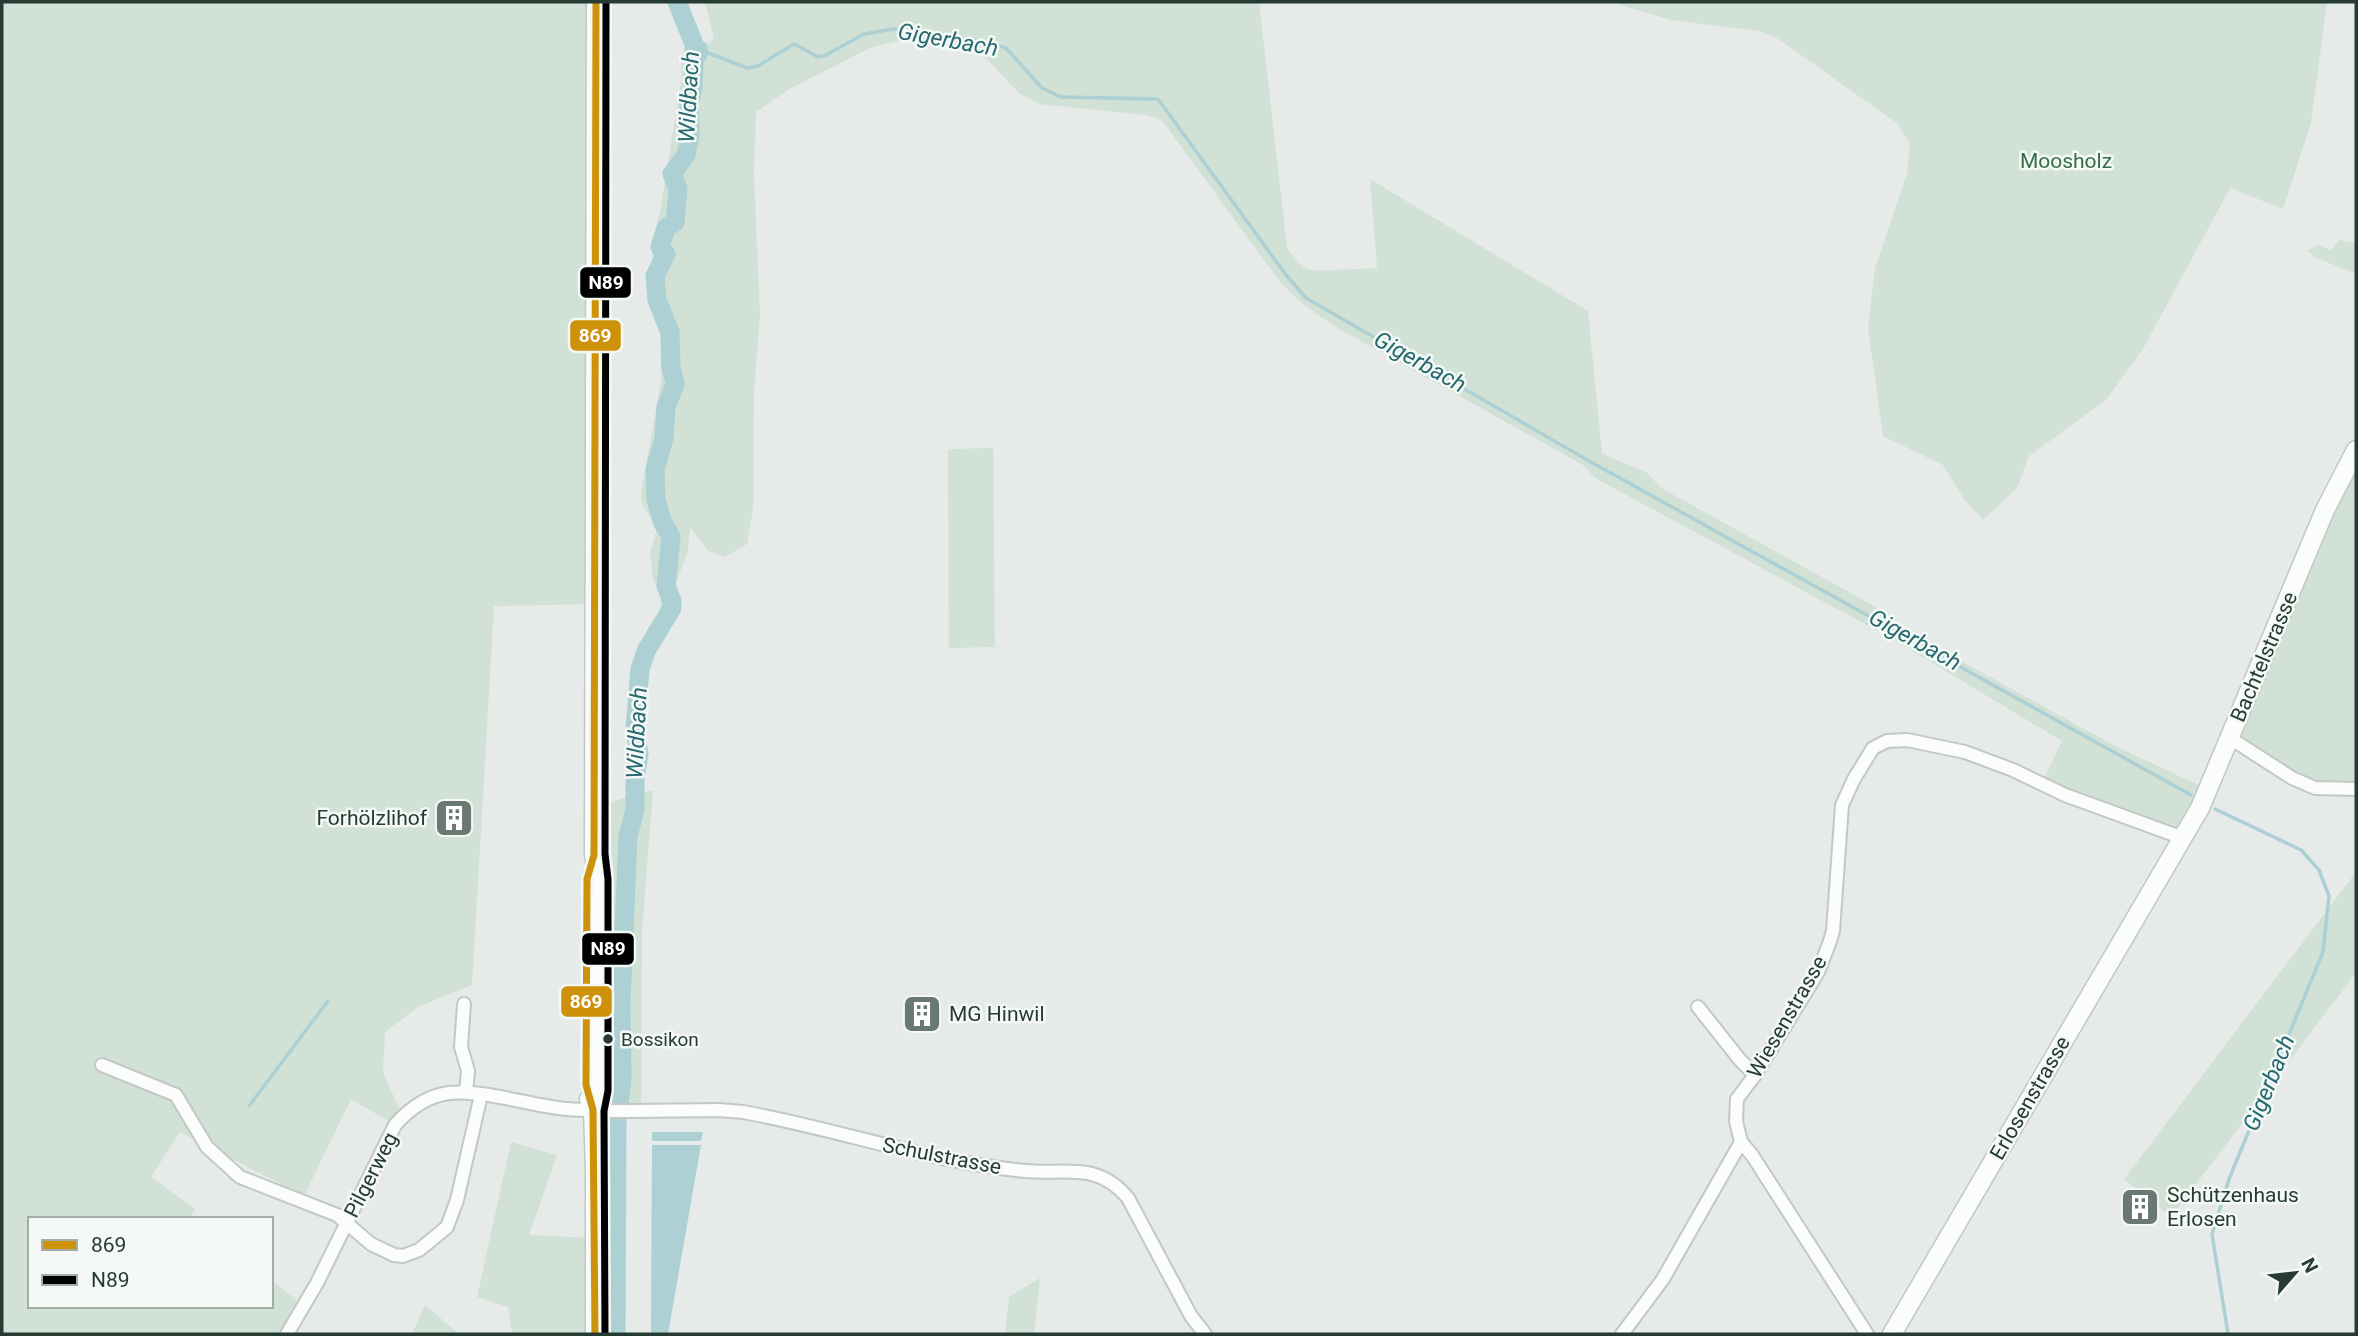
<svg xmlns="http://www.w3.org/2000/svg" width="2358" height="1336" viewBox="0 0 2358 1336" font-family="Roboto,sans-serif">
  <style>
    .green { fill: #d1e1d5 }
    .water { fill: #acd0d3 }
    .lines { fill: none; stroke-linecap: round; stroke-linejoin: round }
    .stream { stroke: #acd0d3; stroke-width: 3.5 }
    .river { stroke: #acd0d3; stroke-width: 19 }
    .street-casing { stroke: #c3c7c5; stroke-width: 16 }
    .secondary-casing { stroke: #c2c7c5; stroke-width: 21 }
    .street { stroke: #fbfcfc; stroke-width: 12 }
    .secondary { stroke: #fbfcfc; stroke-width: 18 }
    .bus-1-casing { stroke: #f4f9f6; stroke-width: 12 }
    .bus-2-casing { stroke: #f4f9f6; stroke-width: 12 }
    .bus-1 { stroke: #cd910a; stroke-width: 7 }
    .bus-2 { stroke: #000; stroke-width: 7 }
    .bus-dot { fill: #263b34; stroke: #f4f9f6; stroke-width: 2.5 }
    .labels { text-anchor: middle; dominant-baseline: central; stroke-width: 5; stroke-linejoin: round; paint-order: stroke }
    .bus-label { font-size: 19px; fill: #263b34; stroke: #f4f9f6; text-anchor: start }
    .park-label { font-size: 21px; fill: #346e47; stroke: #f4f9f6 }
    .street-label { font-size: 21px; fill: #263b34; stroke: #f4f9f6 }
    .poi-label { font-size: 21px; fill: #263b34; stroke: #f4f9f6; text-anchor: start }
    .water-label { font-size: 23px; font-style: italic; fill: #266970; stroke: #f4f9f6 }
    .line-badge { stroke: #f4f9f6; stroke-width: 2.5 }
    .badge-label { font-size: 19px; text-anchor: middle; font-weight: bold; fill: #fff }
  </style>
  <rect width="100%" height="100%" fill="#e6eae8"/>
  <g class="green">
    <polygon points="2,2 596,2 595,604 494,606 472,985 418,1007 385,1032 383,1072 401,1113 395,1125 351,1099 304,1196 180,1132 151,1177 195,1209 189,1219 30,1219 30,1306 271,1306 271,1280 305,1307 287,1334 2,1334"/>
    <path d="M705,2H1259L1287,248L1302,267L1315,271L1377,268L1370,179L1588,311L1602,454L1646,472L1661,488L1874,606L1892,623L2115,746L2209,790L2183,838L2042,783L2062,741L1891,638L1595,478L1583,465L1334,326L1303,304L1280,282L1167,127L1160,119L1146,115L1039,104L1019,93L986,58L972,49L961,46L897,41L870,48L791,88L756,112L754,174L760,315L754,393L753,509L747,544L725,557L708,551L690,527L688,551L674,588L678,602L671,621L649,664L643,712L646,756L641,793L653,790L642,931L641,1110H605L609,803L626,797L630,770L629,739L633,668L646,635L660,610L661,599L653,579L650,552L657,529L642,504L641,493L661,382L660,335L650,308L653,239L660,212L682,77L681,56L691,52L695,66C705,62 712,57 707,44L714,39Z"/>
    <polygon points="1610,2 2327,2 2311,123 2283,209 2230,188 2143,349 2106,400 2029,456 2017,488 1983,520 1964,499 1943,465 1883,436 1868,327 1875,268 1907,174 1910,144 1898,124 1780,40 1759,31 1671,20"/>
    <polygon points="2339,240 2356,243 2356,274 2317,258 2307,251 2318,245 2331,250"/>
    <polygon points="993,448 995,647 949,648 948,449"/>
    <polygon points="2356,450 2356,789 2315,788 2230,738"/>
    <polygon points="2356,872 2356,973 2171,1217 2124,1179"/>
    <polygon points="511,1142 557,1155 529,1235 596,1238 594,1334 512,1334 508,1307 477,1297"/>
    <polygon points="1040,1278 1034,1334 1005,1334 1009,1297"/>
    <polygon points="425,1305 459,1334 412,1334"/>
  </g>
  <g class="water">
    <polygon points="700,39 707,44 709,54 705,61 694,66 688,44"/>
    <polygon points="652,1132 703,1132 701,1141 652,1141"/>
    <polygon points="652,1145 701,1145 668,1334 651,1334"/>
  </g>
  <g class="lines">
    <g class="stream">
      <polyline points="706,52 747,68 758,66 794,44 818,57 826,55 864,34 893,29 986,42 1006,48 1042,88 1061,97 1158,99 1286,275 1306,298 1591,462 2191,795"/>
      <polyline points="2215,809 2301,850 2319,870 2329,896 2323,952 2229,1179 2212,1234 2228,1334"/>
      <polyline points="249,1106 328,1001"/>
    </g>
    <polyline class="river" points="616,1334 617,1119 622,1078 621,1002 628,836 635,810 635,778 639,754 635,729 640,669 646,651 672,608 672,601 666,586 671,537 662,521 656,499 655,469 664,438 666,407 675,384 671,366 670,332 657,300 655,276 666,254 660,247 666,228 675,222 678,189 672,174 686,155 690,135 689,103 693,89 694,66 694,44 677,2"/>
    <g class="street-casing">
      <g id="street">
        <polyline points="2230,738 2292,778 2315,788 2356,789"/>
        <polyline points="464,1004 461,1047 468,1071 466,1092"/>
        <polyline points="1698,1007 1740,1060 1755,1075"/>
        <polyline points="102,1065 176,1095 207,1147 240,1177 337,1215 371,1244 394,1255 403,1256 419,1250 447,1227 457,1200 481,1095"/>
        <polyline points="1741,1142 1752,1155 1867,1334"/>
        <path d="M287,1334L317,1283L395,1125C409,1109 427,1096 449,1093C482,1089 532,1106 567,1109C617,1113 668,1110 719,1110L743,1112C837,1129 929,1162 1025,1171C1067,1175 1097,1161 1128,1198L1191,1316L1205,1334"/>
        <polyline points="1622,1334 1663,1279 1741,1142 1736,1121 1737,1099 1755,1075 1818,972 1829,944 1833,931 1842,805 1854,779 1873,748 1887,741 1907,740 1965,752 2013,770 2065,795 2183,838"/>
      </g>
    </g>
    <g class="secondary-casing">
      <g id="secondary">
        <polyline points="589,1099 593,1110 595,1169 595,1334"/>
        <polyline points="593,1110 598,1091 598,879 594,855 596,2"/>
        <polyline points="1892,1334 2200,808 2325,510 2356,450"/>
      </g>
    </g>
    <use href="#street" class="street"/>
    <use href="#secondary" class="secondary"/>
    <g class="bus-1-casing">
      <polyline id="bus-1" points="595,1334 593,1110 586,1085 587,879 594,855 596,2"/>
    </g>
    <g class="bus-2-casing">
      <polyline id="bus-2" points="605,1334 604,1111 608,1091 608,879 605,854 606,2"/>
    </g>
    <use href="#bus-1" class="bus-1"/>
    <use href="#bus-2" class="bus-2"/>
  </g>
  <defs>
    <g id="building-square" transform="scale(2.0125)"><rect x="-9" y="-9" width="18" height="18" rx="4" fill="#697873" stroke="#f4f9f6"/><path d="M-4-6H4V6H1V3H-1V6H-4ZM-2.5-4.3h1.7v1.8h-1.7ZM.8-4.3h1.7v1.8H.8ZM-2.5-1h1.7V.8h-1.7ZM.8-1h1.7V.8H.8Z" fill="#fff"/></g>
  </defs>
  <g fill-rule="evenodd">
    <use href="#building-square" x="454" y="818"/>
    <use href="#building-square" x="922" y="1014"/>
    <use href="#building-square" x="2140" y="1207"/>
  </g>
  <circle class="bus-dot" cx="608" cy="1039" r="6"/>
  <g class="labels">
    <g class="bus-label">
      <text x="621" y="1039">Bossikon</text>
    </g>
    <g class="park-label">
      <text x="2066" y="161">Moosholz</text>
    </g>
    <g class="street-label">
      <text transform="translate(2264 657) rotate(-67)">Bachtelstrasse</text>
      <text transform="translate(1787 1017) rotate(-60)">Wiesenstrasse</text>
      <text transform="translate(2030 1098) rotate(-60)">Erlosenstrasse</text>
      <text transform="translate(942 1156) rotate(11)">Schulstrasse</text>
      <text transform="translate(371 1175) rotate(-63)">Pilgerweg</text>
    </g>
    <g class="poi-label">
      <text x="427" y="818" text-anchor="end">Forhölzlihof</text>
      <text x="949" y="1014">MG Hinwil</text>
      <text x="2167" y="1195">Schützenhaus<tspan x="2167" dy="24">Erlosen</tspan></text>
    </g>
    <g class="water-label">
      <text transform="translate(948 40) rotate(10)">Gigerbach</text>
      <text transform="translate(689 97) rotate(-87)">Wildbach</text>
      <text transform="translate(1420 362) rotate(29)">Gigerbach</text>
      <text transform="translate(1915 640) rotate(29)">Gigerbach</text>
      <text transform="translate(637 733) rotate(-87)">Wildbach</text>
      <text transform="translate(2269 1083) rotate(-68)">Gigerbach</text>
    </g>
  </g>
  <g class="line-badge">
    <rect x="579" y="266" width="53" height="33" rx="7" fill="#000"/>
    <rect x="569" y="319" width="53" height="33" rx="7" fill="#cd910a"/>
    <rect x="581" y="932" width="54" height="34" rx="7" fill="#000"/>
    <rect x="560" y="985" width="53" height="33" rx="7" fill="#cd910a"/>
  </g>
  <g class="badge-label">
    <text x="606" y="289">N89</text>
    <text x="595" y="342">869</text>
    <text x="608" y="955">N89</text>
    <text x="586" y="1008">869</text>
  </g>
  <rect width="2358" height="1336" fill="none" stroke="#263b34" stroke-width="7"/>
  <rect x="28" y="1217" width="245" height="91" fill="#f4f9f6" stroke="#a2ada8" stroke-width="2"/>
  <rect x="42" y="1240" width="35" height="10" fill="#cd910a" stroke="#a2ada8" stroke-width="2"/>
  <text x="91" y="1252" font-size="21" fill="#263b34">869</text>
  <rect x="42" y="1275" width="35" height="10" fill="#000000" stroke="#a2ada8" stroke-width="2"/>
  <text x="91" y="1287" font-size="21" fill="#263b34">N89</text>
  <g transform="translate(2295 1273) rotate(62)" stroke="#f4f9f6" stroke-width="5" paint-order="stroke">
  <path d="M0-5L12 26L0 18L-12 26Z" fill="#263b34"/>
  <text y="-10" font-size="19" font-weight="bold" text-anchor="middle" fill="#263b34">N</text>
  </g>
</svg>
